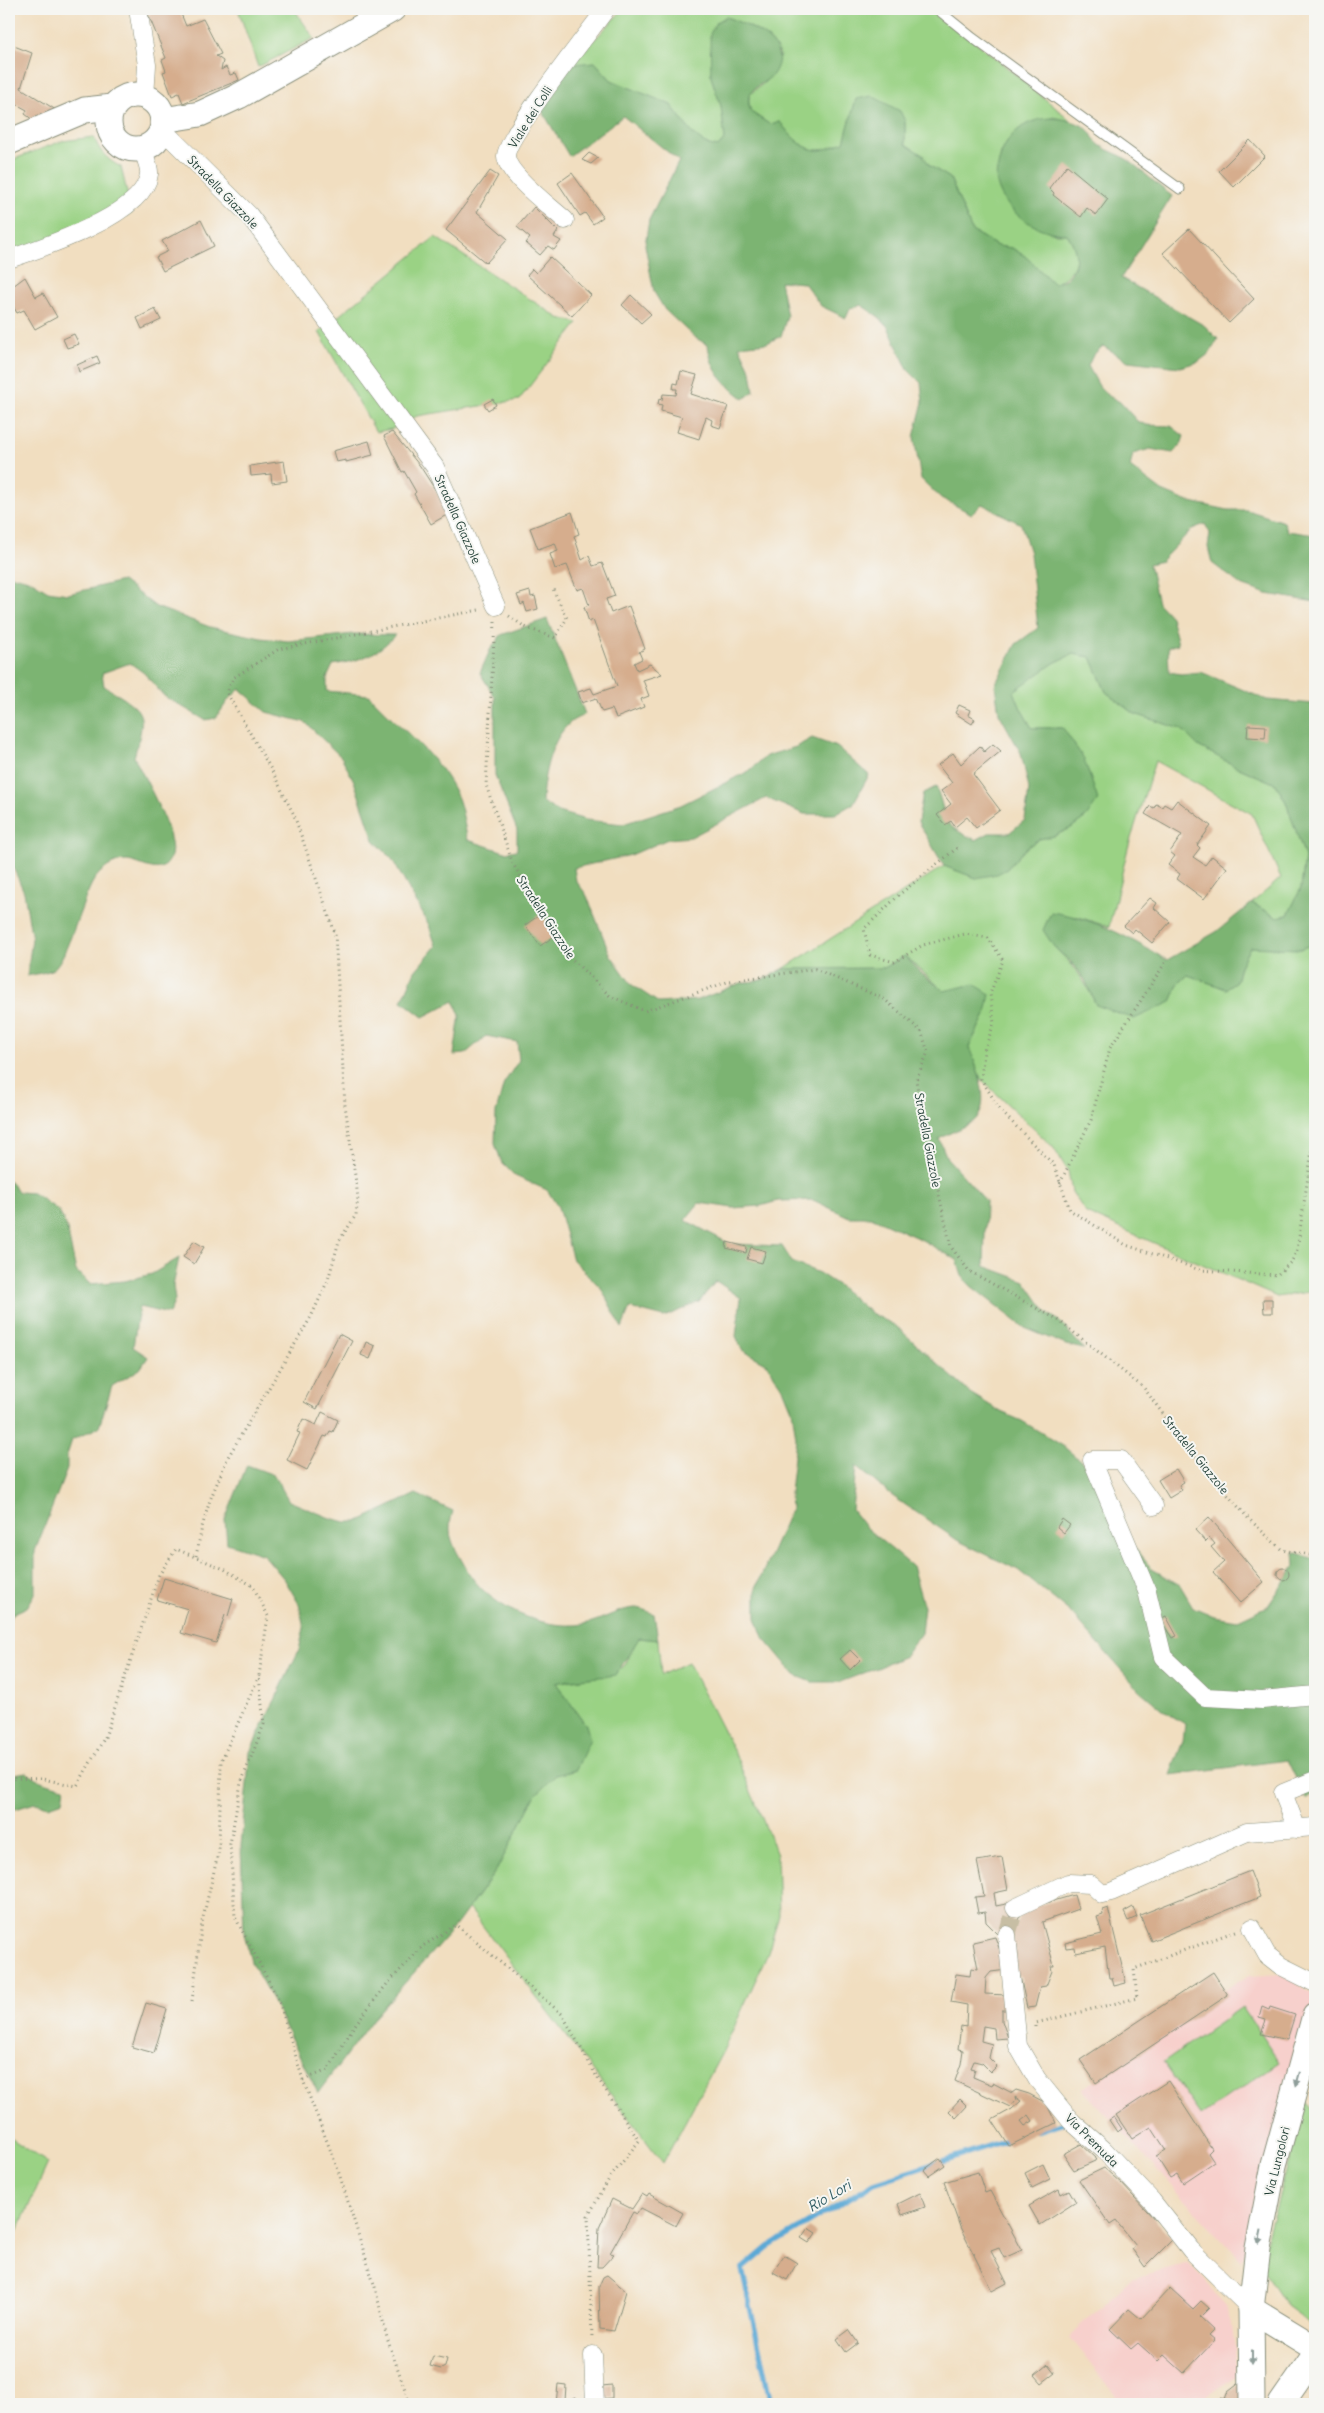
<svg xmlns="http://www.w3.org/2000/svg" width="1324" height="2413" viewBox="0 0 1324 2413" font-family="Delius,sans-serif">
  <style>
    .built { fill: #f7d0cc }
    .green { fill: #9ad284; stroke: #5c885c }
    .forest { fill: #7bb472; stroke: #4d7853 }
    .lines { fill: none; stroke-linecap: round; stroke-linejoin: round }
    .stream { stroke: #5ca9d5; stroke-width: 5.5 }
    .building { fill: #d6ad8d; fill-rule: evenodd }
    .street-tunnel { stroke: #c7bea4; stroke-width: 18; stroke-dasharray: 18 9; stroke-linecap: butt }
    .lane-casing { stroke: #888e7a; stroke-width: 11 }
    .street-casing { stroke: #888e7a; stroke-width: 19 }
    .secondary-casing { stroke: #888e7a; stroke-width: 27 }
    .path { stroke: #888e7a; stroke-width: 3; stroke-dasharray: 1 4; stroke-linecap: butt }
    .lane { stroke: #fff; stroke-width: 9 }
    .street { stroke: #fff; stroke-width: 18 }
    .secondary { stroke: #fff; stroke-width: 25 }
    .oneway { fill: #8f9e9a }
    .labels { text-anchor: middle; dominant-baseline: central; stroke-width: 4; stroke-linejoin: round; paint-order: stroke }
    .street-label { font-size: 12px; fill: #1f3d34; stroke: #f6f6f2 }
    .water-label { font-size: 14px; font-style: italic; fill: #315d64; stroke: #f6f6f2 }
  </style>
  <rect width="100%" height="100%" fill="#f6f6f2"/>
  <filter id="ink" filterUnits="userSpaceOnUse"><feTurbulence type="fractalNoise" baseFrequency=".02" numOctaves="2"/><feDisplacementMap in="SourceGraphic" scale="10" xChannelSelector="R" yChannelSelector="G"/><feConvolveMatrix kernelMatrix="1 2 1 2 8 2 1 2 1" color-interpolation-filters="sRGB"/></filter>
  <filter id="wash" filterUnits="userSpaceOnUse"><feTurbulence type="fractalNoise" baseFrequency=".0096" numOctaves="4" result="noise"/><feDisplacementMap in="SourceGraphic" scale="20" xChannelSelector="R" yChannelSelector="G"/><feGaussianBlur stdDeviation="1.12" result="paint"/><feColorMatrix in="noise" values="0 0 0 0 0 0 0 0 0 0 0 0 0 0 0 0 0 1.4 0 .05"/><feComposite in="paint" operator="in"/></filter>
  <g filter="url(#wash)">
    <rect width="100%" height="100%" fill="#f1dec0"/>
    <g class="built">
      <polygon points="1280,1974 1315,1995 1315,2016 1258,2215 1242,2261 1082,2089 1223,1990 1249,1976"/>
      <polygon points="1188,2263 1229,2309 1237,2375 1195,2404 1122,2404 1069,2337 1131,2279"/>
    </g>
    <g class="green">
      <polygon points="238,9 294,9 314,38 258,67"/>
      <path d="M624,9H936L1073,122L1053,117L1011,136L1001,153L996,177L1055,234H1067C1082,256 1078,272 1054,284L1025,256L1012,248L997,246L972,231L950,178L930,166L922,155L905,144V121L856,100L844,142C837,145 828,149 821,150C804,152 789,134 780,122L769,124L751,112C745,90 753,94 766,81C772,75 776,64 780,56C773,34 746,25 726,17L716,22L711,77L721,106L725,139L718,147L705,144L692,133L671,105L611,80L595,62L566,69Z"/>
      <path d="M94,137C99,151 107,160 121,167L132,213L9,267V161L62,141Z"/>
      <polygon points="435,237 559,318 578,323 519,400 417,416 392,429 376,432 319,332"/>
      <path d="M1073,654L1091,657L1106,692L1135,714L1181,729L1198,746L1239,768L1276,784L1286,802L1305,857L1301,888L1288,915L1276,917L1252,903L1281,878L1252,814L1155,761L1128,848L1109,927L1076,916L1054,947C1075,966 1084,979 1096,1005L1171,1002L1178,984L1188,975L1226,989L1236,982L1240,966L1250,947L1300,949L1311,944L1315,947V1291L1277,1297L1086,1213L1072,1192L1068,1171L1053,1147L981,1079L969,1047L986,1013L944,991L905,956L883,968L783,969L944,866L976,878L1007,869L1026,848L1039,839L1054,836L1071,828L1087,816L1063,728H1032L1021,709L1013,691L1054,663Z"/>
      <path d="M639,1638L658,1640L661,1675L688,1662L736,1756L777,1854L779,1915L768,1953L723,2051L663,2163L469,1908L497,1869L535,1796L556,1775L576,1770L586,1725L556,1683C572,1679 614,1677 624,1666C629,1659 633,1646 639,1638Z"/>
      <polygon points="1242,2007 1279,2062 1201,2116 1163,2062"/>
      <polygon points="1306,2103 1315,2113 1315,2322 1313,2325 1287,2306 1259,2264"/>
      <polygon points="9,2137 48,2163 9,2250"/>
    </g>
    <g class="forest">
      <path d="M726,17C749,26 793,42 774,73C768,82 755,85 750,94C747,100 749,106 751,112L769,124L780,122C789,134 804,152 821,150C828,149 837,145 844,142L856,99L872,96L900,111L905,121V144L923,155L930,166L950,178L972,231L997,246L1012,248L1025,256L1054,284C1058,282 1066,280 1069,276C1080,263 1076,246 1067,234C1037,234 999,210 996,177C996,173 998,167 999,162C1007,126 1040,110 1074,122C1096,130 1088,137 1101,146C1109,152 1120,154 1128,160C1143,171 1157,185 1172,196L1121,278L1205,326L1218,339L1210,353L1198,362L1180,367L1128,361L1103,346L1093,355L1088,366L1099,386L1107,395L1120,402L1137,421L1146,425L1171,426L1184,436L1181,445L1173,453L1150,449L1133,454L1130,467L1162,491L1186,501L1228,510H1247L1284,522L1287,531L1315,535V602L1267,594L1241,585L1212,563L1208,547L1210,533L1205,524L1192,529L1161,561L1149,564L1158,603L1171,617L1178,644L1168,647L1169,672L1181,674L1201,672L1267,700L1315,704V947L1311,945L1300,949L1250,947L1240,966L1236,982L1226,989L1188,975L1178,984L1171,1002L1134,1019L1096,1005L1085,980L1073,964L1054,947L1043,930L1051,912C1098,919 1127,937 1167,960L1216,932L1252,903L1276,917L1288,915L1301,888L1305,857L1286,802L1276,784L1239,768L1198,746L1181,729L1135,714L1106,692L1091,657L1073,654L1054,663L1014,691L1021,709L1032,728H1063L1084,759L1098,800L1087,816L1071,828L1054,836L1039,839L1026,848L1007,869L997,874L976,878L944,866L918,822L923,793L936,787C950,821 936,822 976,840L989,833H1009L1025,820L1029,789L1021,753L999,713L995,685L1016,644L1038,628L1030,553L1021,524L982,504L972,514L941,498L921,479L914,437L923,402L921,383L908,370L888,327L879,317L861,305L850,309L846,318L821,306L804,283L780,281L787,316L781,336L767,343L739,346L751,371L754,391L744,399C723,382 712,373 708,345L694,337L665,310L654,292L645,245L649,220L679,161L623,116L569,156L537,102L572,64L595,62L611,80L671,105L692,133L705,144L718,147L725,139L721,106L711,77L710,34L716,22Z"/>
      <path d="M14,576L32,581L48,591L68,594L122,581L156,607L210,627L261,638L288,641L354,634L395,635C376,656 360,660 333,665L327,678V691L369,695C398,727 439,755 457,796C463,809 464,826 468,840L505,852L517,850V830L495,775V697L480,673L490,650L501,635L547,619L585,714C581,717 574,719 571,722C550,739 543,777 542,802L558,812L586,820L623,824L681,805L749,771L766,756L796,747L812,738L837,747L869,775L853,804L835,814H804L766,798L691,837L668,839L631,855L574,868L576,881L586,894L610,954L632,985L659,1003L698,1000L741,983L762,980L783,969L883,968L905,956L921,973L944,991L974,984L990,994L986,1013L969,1047C976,1065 993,1106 974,1121C964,1128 950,1132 939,1139L947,1158L986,1201L984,1266L1025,1281L1047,1313L1058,1320L1084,1349L1066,1345L1025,1328L971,1286L962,1276L957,1260L922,1240L871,1217H849L813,1200L778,1201L760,1206L733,1208L699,1203L685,1220L730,1244L782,1246L792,1262L819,1273L839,1286L871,1313L896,1326L970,1393L1001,1412L1022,1421L1063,1446L1088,1467L1123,1534L1152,1569L1180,1585L1193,1607L1214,1616L1238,1620L1268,1606L1295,1566L1294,1552L1315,1559V1791L1306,1799L1287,1760L1170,1775L1183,1741L1185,1724L1164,1711L1139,1690L1070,1612L1018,1570L957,1540L891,1495L856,1466L852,1510L866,1528L912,1566L924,1607L921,1633L905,1656L880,1667L840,1682H812L795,1675L763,1637L756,1618V1588L791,1509L790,1493L796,1438L792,1410L783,1388L766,1363L742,1350L736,1336L741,1298L716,1281L699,1302L664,1317L630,1308L622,1328L601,1288L573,1260L558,1207L547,1190L515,1176L502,1163L495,1144L496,1112L504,1083L519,1060L517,1042L486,1036L465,1054L454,1055L460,1015L454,1001L423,1017L402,1001L415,971L436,946L429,925L392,859L374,840L354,781L342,758L305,722L266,712L240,689L229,699L216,718L205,720L164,696L144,673L130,663L102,673L104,686C146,712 147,710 134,757C144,778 180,838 170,859C160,879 140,861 126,861C113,861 101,870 94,880C82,899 67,960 53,969C46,973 35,974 27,976L32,939L24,892L9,858V577Z"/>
      <polygon points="9,1181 19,1192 33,1193 58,1210 67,1229 76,1271 90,1284 125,1281 152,1274 179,1258 173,1286 175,1300 169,1314 139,1307 133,1347 148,1357 140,1369 112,1386 99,1427 72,1440 67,1455 67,1469 35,1551 35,1594 27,1607 14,1613 9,1621"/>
      <path d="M247,1465L274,1475L289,1501L330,1518L346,1522H357L416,1494L453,1511C445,1536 454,1546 466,1568C486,1606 542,1631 584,1624C601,1621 618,1609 635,1608C641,1608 649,1612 654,1614L658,1640L639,1638L616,1675C596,1678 576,1678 556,1683L586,1725L590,1739L576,1770L556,1775L535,1796L497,1869L457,1924L372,2020L318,2093L268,1992L251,1962L244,1933L241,1846L250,1752L299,1650L304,1628L299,1604L285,1580L264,1555L227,1543L225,1520Z"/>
      <path d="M26,1772C39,1781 50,1785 65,1787L63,1801L49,1806L35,1803L9,1811V1775Z"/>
    </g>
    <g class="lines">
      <g class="stream">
        <polyline points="1037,2131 1068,2121"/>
        <polyline points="771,2404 742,2269 768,2247 874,2183 1011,2139"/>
      </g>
    </g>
    <g id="blocks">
      <g class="building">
        <polygon points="162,9 179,9 186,26 203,19 221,54 216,56 223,61 221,70 226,67 230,75 236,73 239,80 183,103 179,93 172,96 163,72 166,71 162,60 166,58 148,14"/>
        <polygon points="9,44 32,53 21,88 56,110 37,123 25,114 27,110 9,100"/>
        <polygon points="1250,140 1265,156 1234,187 1219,171"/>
        <polygon points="589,153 598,158 591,164 582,160"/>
        <polygon points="1067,165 1108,199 1096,215 1087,208 1081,217 1053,195 1054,193 1049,188"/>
        <polygon points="490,171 498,176 477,212 508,239 486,263 446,230"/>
        <polygon points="572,173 603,217 593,224 585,213 580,216 558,183"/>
        <polygon points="534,207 558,231 554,237 561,241 554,250 548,246 540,255 526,243 530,238 517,227"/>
        <polygon points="201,220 214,246 163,271 156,257 168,251 162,241"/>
        <polygon points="1189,229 1254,299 1229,323 1163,253"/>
        <polygon points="550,257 591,295 572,316 527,275 532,269 536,273"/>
        <polygon points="25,277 36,297 43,293 57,317 35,329 24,310 17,313 9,299 9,289"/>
        <polygon points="631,295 651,314 641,323 622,305"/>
        <polygon points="155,309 161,320 142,329 137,318"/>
        <polygon points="74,334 79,344 67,348 63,339"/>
        <polygon points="97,356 100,363 79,372 77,365"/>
        <polygon points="681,371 697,375 691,394 728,406 720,428 711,425 712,420 706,417 699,439 677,432 682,417 661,411 662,405 658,404 659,399 662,400 663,394 676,395 677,389 673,389 674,383 678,384"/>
        <polygon points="493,399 496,405 488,410 484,404"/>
        <polygon points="392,432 420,466 450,513 431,524 414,494 416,492 404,471 402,472 384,436"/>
        <polygon points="369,441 373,455 346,462 346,460 336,462 333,451"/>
        <polygon points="284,461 287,481 272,483 271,474 251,476 250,466"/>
        <polygon points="572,512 579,534 574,536 582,560 589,556 593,566 602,563 603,565 615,596 606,599 611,613 629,606 645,649 639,652 642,659 634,663 637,670 650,664 662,674 643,680 649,696 641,699 644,707 616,718 612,709 602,712 596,698 582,703 578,692 591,688 594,694 617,686 593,620 589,622 584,607 589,605 583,588 577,590 567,565 555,569 550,554 558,551 555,543 538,549 530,528"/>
        <polygon points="530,591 531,597 535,596 538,609 527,612 524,603 521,605 517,595"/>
        <polygon points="959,705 970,710 968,715 975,719 972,724 955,713"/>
        <polygon points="1248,725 1266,726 1265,738 1247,737"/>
        <polygon points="993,744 1001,751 973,774 1000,810 976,828 967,817 955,827 951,821 945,825 937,815 951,804 941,791 952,783 938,765 953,753 961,764 980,746 984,752"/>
        <polygon points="1177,800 1211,826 1197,845 1200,848 1193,857 1205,865 1212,856 1227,868 1204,899 1177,879 1180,874 1168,865 1175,856 1170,852 1182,835 1145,814 1150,806 1154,808 1156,804 1162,807 1164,804 1171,808"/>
        <polygon points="1150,898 1157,903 1154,908 1170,922 1152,943 1135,929 1132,933 1124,926"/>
        <polygon points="541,914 556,935 540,946 525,925"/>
        <polygon points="194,1241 204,1247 194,1264 183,1257"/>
        <polygon points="727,1242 747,1247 746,1253 726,1248"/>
        <polygon points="751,1247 766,1251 762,1263 747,1259"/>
        <polygon points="1263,1299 1272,1299 1272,1313 1264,1313"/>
        <polygon points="339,1334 352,1341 317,1409 304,1402"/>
        <polygon points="366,1342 375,1346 370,1359 361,1355"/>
        <polygon points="322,1412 338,1420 333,1432 330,1431 327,1437 324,1436 307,1470 287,1460 300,1433 297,1432 303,1419 316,1425"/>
        <polygon points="1176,1469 1184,1482 1179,1485 1182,1490 1169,1498 1158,1480"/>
        <polygon points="1209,1517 1264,1582 1240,1603 1213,1572 1224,1562 1211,1547 1215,1544 1210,1538 1206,1542 1195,1530"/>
        <polygon points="1062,1519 1070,1525 1064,1533 1057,1527"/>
        <circle cx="1283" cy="1574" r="6"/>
        <polygon points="164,1578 233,1599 228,1616 225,1615 216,1643 181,1633 188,1609 157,1600"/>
        <polygon points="1166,1616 1177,1636 1172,1638 1160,1619"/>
        <polygon points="850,1650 860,1660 850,1670 840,1659"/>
        <polygon points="1002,1857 1008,1890 994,1893 996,1906 1011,1903 1011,1918 1016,1924 1023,1910 1074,1895 1078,1909 1042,1922 1054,1966 1051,1966 1052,1971 1046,1986 1040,1987 1035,2007 1027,2008 1020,1976 1017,1977 1000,1936 986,1922 985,1912 978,1913 975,1897 984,1896 977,1861"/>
        <polygon points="1250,1871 1260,1897 1151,1941 1140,1915"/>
        <polygon points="1133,1907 1137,1917 1128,1921 1124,1912"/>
        <polygon points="1108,1908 1126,1983 1114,1986 1112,1978 1109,1978 1105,1947 1076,1953 1075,1947 1066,1948 1065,1943 1102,1934 1097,1917 1103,1915 1102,1910"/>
        <path d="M995,1937L1007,1970L991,1972L986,1978L985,1994L1007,1995V2010H1002V2021L1008,2038L995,2039L994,2028L983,2026L981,2041L992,2044L989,2058L997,2066L991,2072L982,2063L974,2061L971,2068L975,2069L973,2077L992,2085L993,2083L1012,2093L1016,2090L1029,2094L1046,2103L1056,2123L1009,2146L992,2120L1012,2109L1021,2101L1015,2097L1016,2100L1010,2107L955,2081L961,2064L963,2050L958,2049L961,2026L966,2027L967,2005L951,2002L956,1974L970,1976L971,1968L978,1969L973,1942ZM1029,2115L1033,2121L1025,2126L1021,2121Z"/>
        <polygon points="1213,1972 1228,1995 1096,2083 1080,2060"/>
        <polygon points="146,2003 167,2009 154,2053 132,2047"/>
        <polygon points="1262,2007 1269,2010 1270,2007 1295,2015 1287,2040 1261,2034 1266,2020 1259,2018"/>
        <polygon points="1168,2081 1212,2149 1208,2153 1214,2162 1183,2183 1177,2174 1170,2178 1156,2156 1166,2150 1151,2127 1132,2139 1116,2115"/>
        <polygon points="960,2099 967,2106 956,2118 949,2111"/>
        <polygon points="1114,2117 1122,2129 1117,2132 1109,2120"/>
        <polygon points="1081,2144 1096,2158 1095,2161 1074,2170 1063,2154"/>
        <polygon points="940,2158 945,2165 929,2176 924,2170"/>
        <polygon points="1043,2164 1050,2179 1032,2188 1025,2173"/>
        <polygon points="1104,2168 1121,2183 1173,2239 1145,2267 1132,2249 1136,2246 1116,2221 1110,2225 1079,2180"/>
        <polygon points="978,2172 985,2193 990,2191 1022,2250 1004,2258 999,2248 991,2251 1007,2283 992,2291 960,2227 944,2182"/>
        <polygon points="1059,2189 1061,2194 1069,2190 1076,2202 1040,2225 1029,2206"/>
        <polygon points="920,2193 925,2207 902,2215 898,2204"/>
        <polygon points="642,2194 647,2197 649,2194 683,2213 676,2226 641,2208 637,2214 633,2212 610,2253 614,2254 602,2267 597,2267 599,2228 612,2199 632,2209"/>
        <polygon points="808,2228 816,2233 809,2243 801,2238"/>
        <polygon points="784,2255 797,2263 787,2280 773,2272"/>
        <polygon points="607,2275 626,2291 614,2331 600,2329 599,2286 603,2277"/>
        <polygon points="1170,2288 1193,2309 1201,2301 1209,2308 1200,2317 1214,2330 1209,2335 1215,2340 1184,2373 1164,2355 1158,2361 1138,2343 1131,2349 1110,2329 1129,2309 1141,2319"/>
        <polygon points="849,2330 858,2343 846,2352 837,2339"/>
        <polygon points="433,2356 447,2359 445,2367 441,2369 430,2366"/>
        <polygon points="1048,2364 1055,2373 1042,2383 1035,2375"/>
        <polygon points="1246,2377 1242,2404 1218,2404 1221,2398 1225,2399 1228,2391"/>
        <polygon points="558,2384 566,2385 565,2401 576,2397 578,2404 556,2404"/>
        <polygon points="612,2385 612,2398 603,2399 602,2386"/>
      </g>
    </g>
  </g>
  <g filter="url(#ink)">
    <use href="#blocks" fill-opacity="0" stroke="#888e7a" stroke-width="1"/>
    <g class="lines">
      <polyline class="street-tunnel" points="1007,1935 1015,1908"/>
      <g class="lane-casing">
        <polyline id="lane" points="937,9 973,38 1180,189"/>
      </g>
      <g class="street-casing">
        <g id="street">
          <polyline points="138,9 147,65 145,97"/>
          <polyline points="162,129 249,215 435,467 496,606"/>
          <path d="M565,220C551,207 507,175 506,156C506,136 590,31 606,9"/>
          <path d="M9,259C42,248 145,214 149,174C150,167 144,155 142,148"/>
          <polyline points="1154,1506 1121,1460 1092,1460 1147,1591 1163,1657 1205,1697 1262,1700 1315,1695"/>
          <polyline points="1297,1829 1283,1793 1315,1780"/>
          <polyline points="1015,1908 1068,1883 1091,1884 1102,1894 1111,1892 1247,1832 1315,1827"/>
          <polyline points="1252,1928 1267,1955 1281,1966 1315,1983"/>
          <polyline points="1007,1935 1018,2046 1037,2079 1071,2121 1104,2150 1152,2201 1191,2250 1251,2309"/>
          <polyline points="593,2355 595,2404"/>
        </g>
      </g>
      <g class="secondary-casing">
        <g id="secondary">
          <circle cx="136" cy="122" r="27"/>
          <polyline points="163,120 200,114 239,96 393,9"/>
          <polyline points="9,142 85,110 113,107"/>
          <polyline points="1251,2309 1315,2348"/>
          <polyline points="1252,2404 1251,2309 1258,2248 1274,2165 1315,2015"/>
          <polyline points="1281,2404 1315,2355"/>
        </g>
      </g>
      <g class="path">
        <polyline points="509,616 525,627 555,638 567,618 552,587"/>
        <polyline points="495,622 486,785 513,864 572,959 610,996 645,1011 730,981 815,969 884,999 921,1031 928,1052 916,1080 925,1133 951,1247 969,1271 1058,1320 1144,1388 1192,1454 1249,1519 1282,1550 1315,1556"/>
        <polyline points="957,848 900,894 864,929 870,955 894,962 923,945 965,934 988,938 1003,960 990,994 994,1023 984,1051 981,1079 1001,1111 1054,1165 1070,1210 1126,1245 1200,1270 1277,1275 1292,1261 1297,1250 1315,1130"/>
        <polyline points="1060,1183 1091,1120 1110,1048 1167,960"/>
        <polyline points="196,1556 202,1527 210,1500 228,1457 311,1317 328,1280 339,1241 356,1215 358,1197 345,1105 335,933 294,815 272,771 227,693 233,678 279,649 479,610"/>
        <polyline points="9,1778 43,1779 77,1786 105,1737 159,1575 176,1549 224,1569 253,1586 268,1616 259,1676 264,1724 241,1783 230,1844 235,1917 279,2001 303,2080 337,2167 375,2287 387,2338 410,2404"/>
        <polyline points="192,2001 202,1922 219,1850 221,1761 259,1676"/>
        <polyline points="1036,2027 1036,2023 1137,1998 1134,1969 1236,1931"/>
        <polyline points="303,2080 328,2070 354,2026 387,1984 423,1946 456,1925 562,2014 597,2077 639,2141 609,2179 588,2216 592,2338"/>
      </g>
      <use href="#lane" class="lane"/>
      <use href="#street" class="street"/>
      <use href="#secondary" class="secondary"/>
    </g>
    <defs><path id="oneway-solid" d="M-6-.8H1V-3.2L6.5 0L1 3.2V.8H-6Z" transform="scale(1.25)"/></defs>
    <g class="oneway">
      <use href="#oneway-solid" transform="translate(1298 2079) rotate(105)"/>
      <use href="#oneway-solid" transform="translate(1260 2237) rotate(102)"/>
      <use href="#oneway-solid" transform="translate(1252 2357) rotate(90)"/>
    </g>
  </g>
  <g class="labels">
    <g class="street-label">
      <text transform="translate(530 117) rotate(-58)">Viale dei Colli</text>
      <text transform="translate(223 192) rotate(46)">Stradella Giazzole</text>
      <text transform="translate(458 519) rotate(66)">Stradella Giazzole</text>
      <text transform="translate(546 917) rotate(57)">Stradella Giazzole</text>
      <text transform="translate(928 1140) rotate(79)">Stradella Giazzole</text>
      <text transform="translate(1196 1455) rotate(51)">Stradella Giazzole</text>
      <text transform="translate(1092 2140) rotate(45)">Via Premuda</text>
      <text transform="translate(1277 2161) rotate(-76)">Via Lungolorì</text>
    </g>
    <g class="water-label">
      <text transform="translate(829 2196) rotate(-31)">Rio Lori</text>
    </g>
  </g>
  <rect width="1324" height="2413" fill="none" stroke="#f6f6f2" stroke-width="30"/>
</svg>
